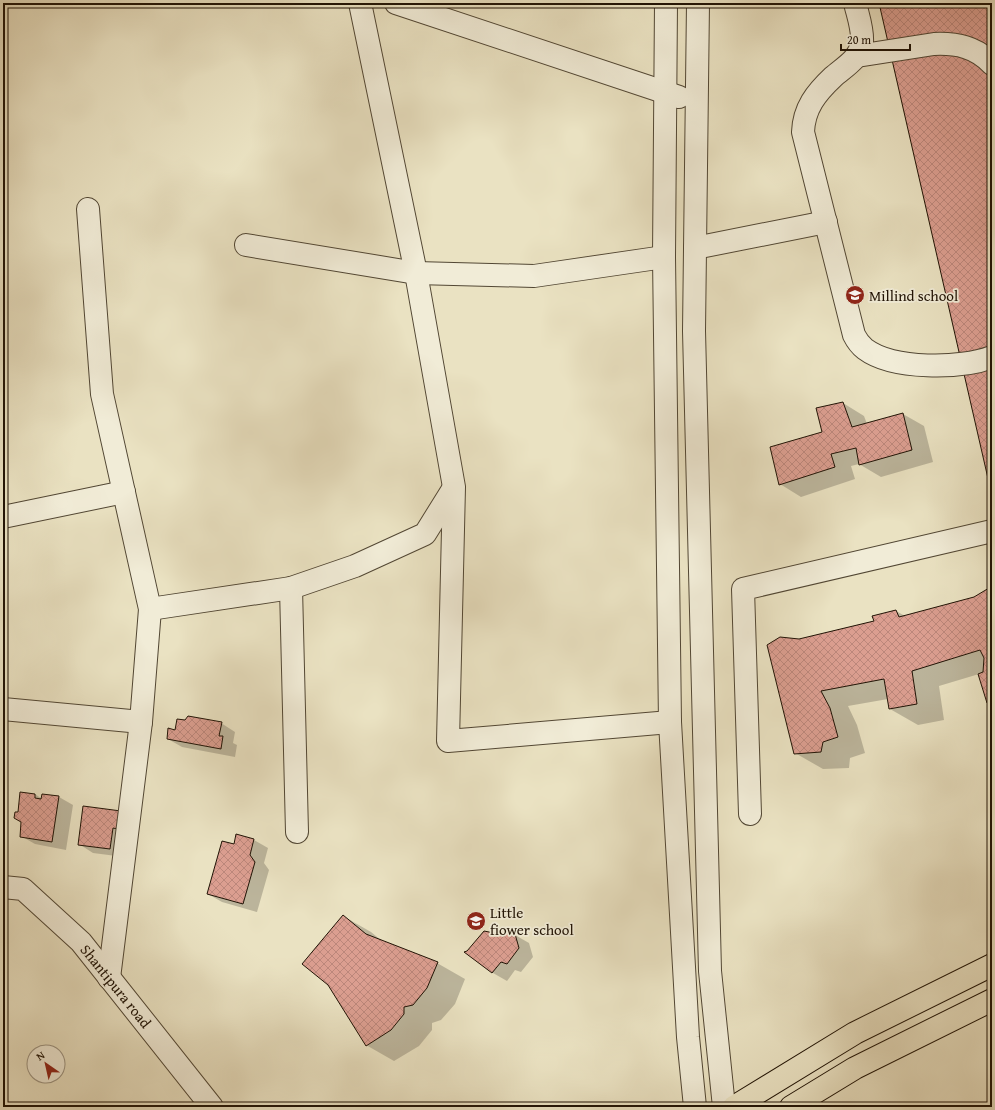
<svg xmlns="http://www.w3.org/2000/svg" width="995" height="1110" viewBox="0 0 995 1110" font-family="'Gentium Book Plus',serif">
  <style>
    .shadow { fill: #0003 }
    .building { fill: url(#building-cross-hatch); stroke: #201305 }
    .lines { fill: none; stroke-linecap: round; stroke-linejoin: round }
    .minor-casing { stroke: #524734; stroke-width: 24 }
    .major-casing { stroke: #201305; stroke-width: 24 }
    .minor { stroke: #f1ecd7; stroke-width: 22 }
    .major { stroke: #eae2c2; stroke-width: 22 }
    .labels { text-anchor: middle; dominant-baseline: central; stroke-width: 3.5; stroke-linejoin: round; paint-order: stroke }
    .poi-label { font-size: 15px; fill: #201305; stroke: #f1ecd7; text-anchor: start }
    .street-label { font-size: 15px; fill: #201305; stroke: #f1ecd7 }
  </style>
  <defs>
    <pattern id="building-cross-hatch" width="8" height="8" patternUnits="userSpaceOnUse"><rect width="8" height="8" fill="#db9e90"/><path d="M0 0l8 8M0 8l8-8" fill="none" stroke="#bc877b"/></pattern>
  </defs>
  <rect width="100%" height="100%" fill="#eae2c2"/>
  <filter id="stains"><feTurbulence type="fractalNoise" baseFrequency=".005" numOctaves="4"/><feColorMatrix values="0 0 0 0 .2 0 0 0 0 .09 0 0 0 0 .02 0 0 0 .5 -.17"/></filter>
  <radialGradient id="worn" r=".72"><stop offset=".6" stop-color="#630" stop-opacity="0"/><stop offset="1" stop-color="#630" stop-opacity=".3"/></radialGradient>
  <g class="shadow">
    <polygon points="843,403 864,416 867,424 903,414 924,426 933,462 881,477 859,464 851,466 855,479 801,497 780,484 823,433"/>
    <polygon points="992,589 992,705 988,702 979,674 939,686 944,720 918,725 890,709 888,699 848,706 857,725 865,753 850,758 849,768 823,769 795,753 799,640 875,622 896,611 905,616 974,598"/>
    <polygon points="221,723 235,732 233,743 237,745 235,757 182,747 168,739 176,731"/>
    <polygon points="20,793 35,794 42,799 43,795 59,797 73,805 66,850 35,844 21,836 22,822 18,813"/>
    <polygon points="120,812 124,857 93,853 79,844"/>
    <polygon points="237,836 254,840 268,848 264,863 269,870 257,912 222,902 208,894 235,845"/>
    <polygon points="343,916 371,932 382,941 437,963 465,979 455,1004 441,1020 432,1023 432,1030 419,1046 394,1061 366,1045"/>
    <polygon points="494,934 515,935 529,943 533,957 521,972 515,970 507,981 493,973 466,952"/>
  </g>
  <g class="building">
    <polygon points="879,3 992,3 992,496"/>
    <polygon points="843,402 852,427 903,413 912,450 859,465 856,448 831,454 835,467 779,485 770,447 822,432 816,408"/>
    <polygon points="989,588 992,588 992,701 987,703 978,674 983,672 984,658 980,650 912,671 917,704 889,709 884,679 821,691 830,708 838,737 823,742 821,752 794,754 767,645 780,637 799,639 874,621 872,616 896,610 899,617 974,597"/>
    <polygon points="188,716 222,722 219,736 223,736 221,749 167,739 168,728 175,730 177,719 185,720"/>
    <polygon points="20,792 35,794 35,798 41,799 42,794 59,796 52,842 20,837 21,822 14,818 15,812 18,812"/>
    <polygon points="83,806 121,811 118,829 113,828 110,849 78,845"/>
    <polygon points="236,834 254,839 250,855 255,862 243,904 207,894 222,841 234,844"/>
    <polygon points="343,915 366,934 438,962 427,988 413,1005 404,1007 404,1014 391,1030 366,1046 328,985 302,964"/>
    <polygon points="504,929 515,934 519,948 507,964 501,962 492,973 464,952 467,951 484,931 494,933"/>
  </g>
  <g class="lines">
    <g class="minor-casing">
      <g id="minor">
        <polyline points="360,3 416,273 454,487 448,741 670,722"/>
        <polyline points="396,3 679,97"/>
        <polyline points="666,3 664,257 670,722 688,1037 695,1107"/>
        <polyline points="698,3 694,331 710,971 724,1107"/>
        <path d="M855,3C858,16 863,29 862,42C860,59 844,67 833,77C816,93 804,108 803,132L854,335C857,341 860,345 865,349C893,370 961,369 992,357"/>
        <path d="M857,56L934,44C957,43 976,47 992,64"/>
        <polyline points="88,209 102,394 150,609 141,722 109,978"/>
        <polyline points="246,245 416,273 534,276 664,257"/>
        <polyline points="695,248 826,222"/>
        <polyline points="3,517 124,492"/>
        <polyline points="291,588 297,832"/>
        <polyline points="150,609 291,588 355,566 425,534 453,489"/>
        <polyline points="3,709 141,722"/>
        <polyline points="750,814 743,589 992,531"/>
        <polyline points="3,887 23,889 81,942 212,1107"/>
      </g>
    </g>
    <g class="major-casing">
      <g id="major">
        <polyline points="734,1107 855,1033 992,965"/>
        <polyline points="791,1107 855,1068 992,1000"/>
      </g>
    </g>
    <use href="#minor" class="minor"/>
    <use href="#major" class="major"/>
  </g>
  <defs>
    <g id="university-disc" transform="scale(1)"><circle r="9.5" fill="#8f2418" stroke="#f1ecd7"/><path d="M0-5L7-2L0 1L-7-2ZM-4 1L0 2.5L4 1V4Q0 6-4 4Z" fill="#fff"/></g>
    <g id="school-disc" transform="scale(1)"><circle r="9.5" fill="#8f2418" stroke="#f1ecd7"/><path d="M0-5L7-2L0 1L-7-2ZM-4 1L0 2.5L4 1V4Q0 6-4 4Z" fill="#fff"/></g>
  </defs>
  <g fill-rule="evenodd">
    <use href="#university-disc" x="855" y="295"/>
    <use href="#school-disc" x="476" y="921"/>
  </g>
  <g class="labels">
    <g class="poi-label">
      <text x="869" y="295">Millind school</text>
      <text x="490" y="912">Little<tspan x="490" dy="17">fiower school</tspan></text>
    </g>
    <g class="street-label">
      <text transform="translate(116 986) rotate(51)">Shantipura road</text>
    </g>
  </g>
  <rect width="995" height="1110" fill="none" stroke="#eae2c2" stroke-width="16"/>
  <rect x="4" y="4" width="987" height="1102" fill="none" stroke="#201305" stroke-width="2"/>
  <rect x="8" y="8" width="979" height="1094" fill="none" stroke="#201305"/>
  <g transform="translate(46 1064) rotate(326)"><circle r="19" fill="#f1ecd7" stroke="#9d9583"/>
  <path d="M0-3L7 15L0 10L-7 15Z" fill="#8f2418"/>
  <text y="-6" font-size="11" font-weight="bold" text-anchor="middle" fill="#201305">N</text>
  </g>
  <path d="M841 44v6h69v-6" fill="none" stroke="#201305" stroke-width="2"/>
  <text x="847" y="44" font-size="12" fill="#201305" stroke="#f1ecd7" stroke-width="3" paint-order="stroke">20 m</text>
  <rect width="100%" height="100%" filter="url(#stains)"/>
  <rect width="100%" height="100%" fill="url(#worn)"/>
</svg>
